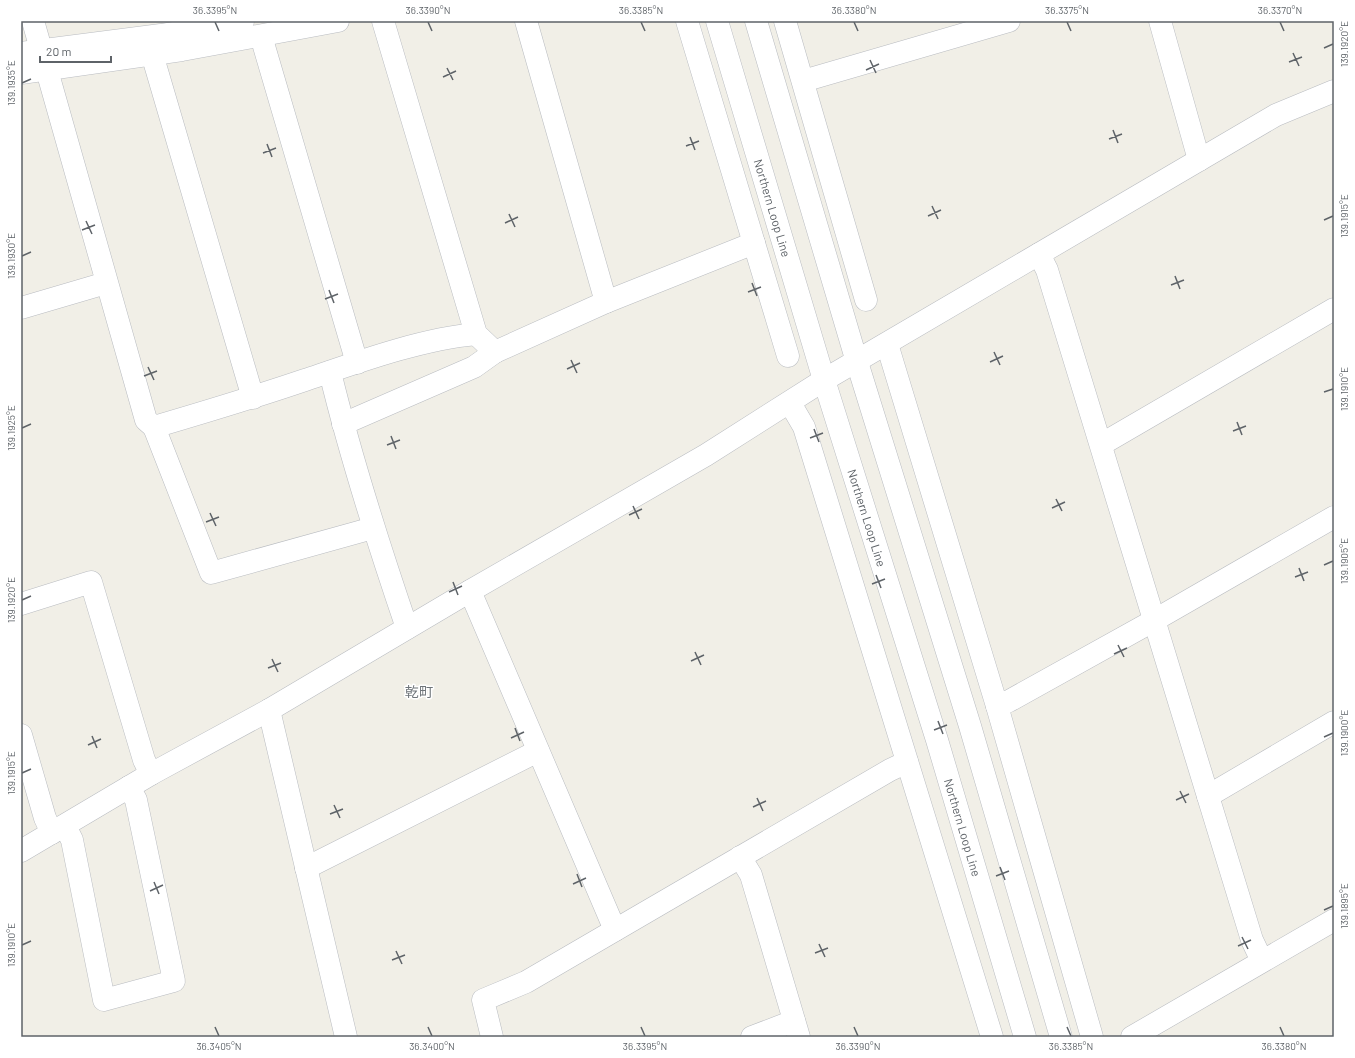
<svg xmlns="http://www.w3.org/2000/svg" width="1355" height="1058" viewBox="0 0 1355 1058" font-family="Barlow,'Noto Sans JP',sans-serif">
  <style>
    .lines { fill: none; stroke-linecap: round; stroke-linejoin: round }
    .minor-casing { stroke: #b9bcc1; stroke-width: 23 }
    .minor { stroke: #fff; stroke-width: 22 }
    .ticks { fill: none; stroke: #5e6368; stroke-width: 1.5 }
    .labels { text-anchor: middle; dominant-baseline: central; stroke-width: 3; stroke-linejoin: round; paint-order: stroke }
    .street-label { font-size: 12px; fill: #5e6368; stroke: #fff }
    .quarter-label { font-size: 14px; fill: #6f757a; stroke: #fff }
    .neatline { fill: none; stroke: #5e6368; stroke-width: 1.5 }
    .ticks-label { font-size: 10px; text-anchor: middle; fill: #5e6368 }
  </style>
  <rect width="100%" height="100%" fill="#f1efe7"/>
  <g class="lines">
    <g class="minor-casing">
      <g id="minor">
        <path d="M33,21L146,420L154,427C205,412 255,397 305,380C358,362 421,339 476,334"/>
        <polyline points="383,21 476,334 495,352 606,302 754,243"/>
        <polyline points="526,21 606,302"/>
        <polyline points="687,21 788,356"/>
        <path id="s1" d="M717,21L824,380L937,740L1025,1037"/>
        <polyline points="756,21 857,362 970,726 1061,1037"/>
        <polyline points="785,21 866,300"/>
        <polyline points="1160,21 1199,160"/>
        <polyline points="261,36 357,363"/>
        <polyline points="21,53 161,35 243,21"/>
        <polyline points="152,54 253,398"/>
        <polyline points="21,73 182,50 338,21"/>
        <polyline points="803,81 1009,21"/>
        <polyline points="1039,254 1047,270 1252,940 1262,961"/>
        <polyline points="21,308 106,283"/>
        <polyline points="887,344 997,706 1092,1037"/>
        <path d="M330,372C351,459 378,543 407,628"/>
        <polyline points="790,403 804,427 992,1037"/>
        <polyline points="343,424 474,367 495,352"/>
        <polyline points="154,427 211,573 373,528"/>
        <polyline points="1102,444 1334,309"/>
        <polyline points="470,591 615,930"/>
        <polyline points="21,604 91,582 144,760 151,774"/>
        <polyline points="997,706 1009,701 1153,621 1334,517"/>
        <polyline points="269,710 346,1037"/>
        <polyline points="21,735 45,818 52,833"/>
        <polyline points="1208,796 1334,722"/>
        <polyline points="65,826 72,840 104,1000 174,981 136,800 129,787"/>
        <polyline points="21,851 151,774 269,710 470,591 706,455 824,380 1276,115 1334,91"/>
        <polyline points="740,857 751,875 799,1037"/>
        <polyline points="306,868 538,751"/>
        <polyline points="492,1037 483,1000 526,982 890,770 907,762"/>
        <polyline points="752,1037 794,1021"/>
        <polyline points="1132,1037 1334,920"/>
      </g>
    </g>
    <use href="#minor" class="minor"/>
  </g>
  <path class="ticks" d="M215,22L219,31M428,22L432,31M641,22L645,31M854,22L858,31M1067,22L1071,31M1280,22L1284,31M1324,48L1333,44M1293,53L1299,66M870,60L876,73M1289,62L1302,57M447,68L453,80M866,70L879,64M443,77L456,71M22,83L31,79M1113,130L1118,143M690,137L695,150M1109,139L1122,134M267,144L272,157M686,146L699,141M263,153L276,148M932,206L938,219M509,214L515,227M928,216L941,210M1324,220L1333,216M86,221L92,234M505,223L518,217M82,230L95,225M22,256L31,252M1175,276L1180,289M752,283L757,296M1171,285L1184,280M329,290L334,303M748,292L761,287M325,299L338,294M994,352L1000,365M571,360L577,373M990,362L1003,356M148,367L154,380M567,369L580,363M144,376L157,371M1324,392L1333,389M1237,422L1242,435M22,428L31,424M814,429L819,442M1233,431L1246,426M391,436L396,449M810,438L823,433M387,445L400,440M1056,499L1062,511M633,506L639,519M1052,508L1065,502M210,513L216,526M629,515L642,509M206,522L219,517M1324,565L1333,561M1299,568L1304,581M876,575L881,588M1295,577L1308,572M453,582L458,595M872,584L885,579M449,592L462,586M22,600L31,596M1118,645L1124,657M695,652L701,665M1114,654L1127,648M272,659L278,672M691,661L704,655M268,668L281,663M938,721L943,734M515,728L520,741M934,730L947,725M92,736L97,748M1324,737L1333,733M511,738L524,732M88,745L101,739M22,773L31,769M1180,791L1186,803M757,798L763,811M1176,800L1189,794M334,805L340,818M753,807L766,801M330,814L343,809M1000,867L1005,880M577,874L582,887M996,876L1009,871M154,882L159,894M573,884L586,878M150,891L163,885M1324,910L1333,906M1242,937L1248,949M819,944L825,957M22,945L31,941M1238,946L1251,940M396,951L402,964M815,953L828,948M392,960L405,955M215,1027L219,1036M428,1027L432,1036M641,1027L645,1036M854,1027L858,1036M1067,1027L1071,1036M1280,1027L1284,1036"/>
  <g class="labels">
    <g class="street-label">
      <text stroke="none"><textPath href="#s1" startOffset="195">Northern Loop Line</textPath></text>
      <text stroke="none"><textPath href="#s1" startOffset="519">Northern Loop Line</textPath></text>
      <text stroke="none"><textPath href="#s1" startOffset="843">Northern Loop Line</textPath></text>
    </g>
    <g class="quarter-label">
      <text x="419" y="691">乾町</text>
    </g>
  </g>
  <rect width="1355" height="1058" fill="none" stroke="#ffffff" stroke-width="44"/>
  <path d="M40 56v6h71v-6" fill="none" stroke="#5e6368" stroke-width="2"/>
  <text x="46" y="56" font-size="12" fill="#5e6368" stroke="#ffffff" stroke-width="3" paint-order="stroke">20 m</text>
  <rect x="22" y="22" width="1311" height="1014" class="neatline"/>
  <g class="ticks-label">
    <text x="215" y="14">36.3395°N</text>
    <text x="428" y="14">36.3390°N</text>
    <text x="641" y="14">36.3385°N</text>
    <text x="854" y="14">36.3380°N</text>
    <text x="1067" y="14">36.3375°N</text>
    <text x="1280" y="14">36.3370°N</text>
    <text transform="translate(1344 44) rotate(-90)" y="4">139.1920°E</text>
    <text transform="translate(11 83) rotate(-90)" y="4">139.1935°E</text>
    <text transform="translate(1344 216) rotate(-90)" y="4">139.1915°E</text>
    <text transform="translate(11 256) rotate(-90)" y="4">139.1930°E</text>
    <text transform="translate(1344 389) rotate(-90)" y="4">139.1910°E</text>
    <text transform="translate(11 428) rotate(-90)" y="4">139.1925°E</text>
    <text transform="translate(1344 561) rotate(-90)" y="4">139.1905°E</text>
    <text transform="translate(11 600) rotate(-90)" y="4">139.1920°E</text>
    <text transform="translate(1344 733) rotate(-90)" y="4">139.1900°E</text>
    <text transform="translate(11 773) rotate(-90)" y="4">139.1915°E</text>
    <text transform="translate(1344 906) rotate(-90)" y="4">139.1895°E</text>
    <text transform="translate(11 945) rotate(-90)" y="4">139.1910°E</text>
    <text x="219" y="1050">36.3405°N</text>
    <text x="432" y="1050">36.3400°N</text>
    <text x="645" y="1050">36.3395°N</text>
    <text x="858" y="1050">36.3390°N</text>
    <text x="1071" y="1050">36.3385°N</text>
    <text x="1284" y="1050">36.3380°N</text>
  </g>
</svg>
